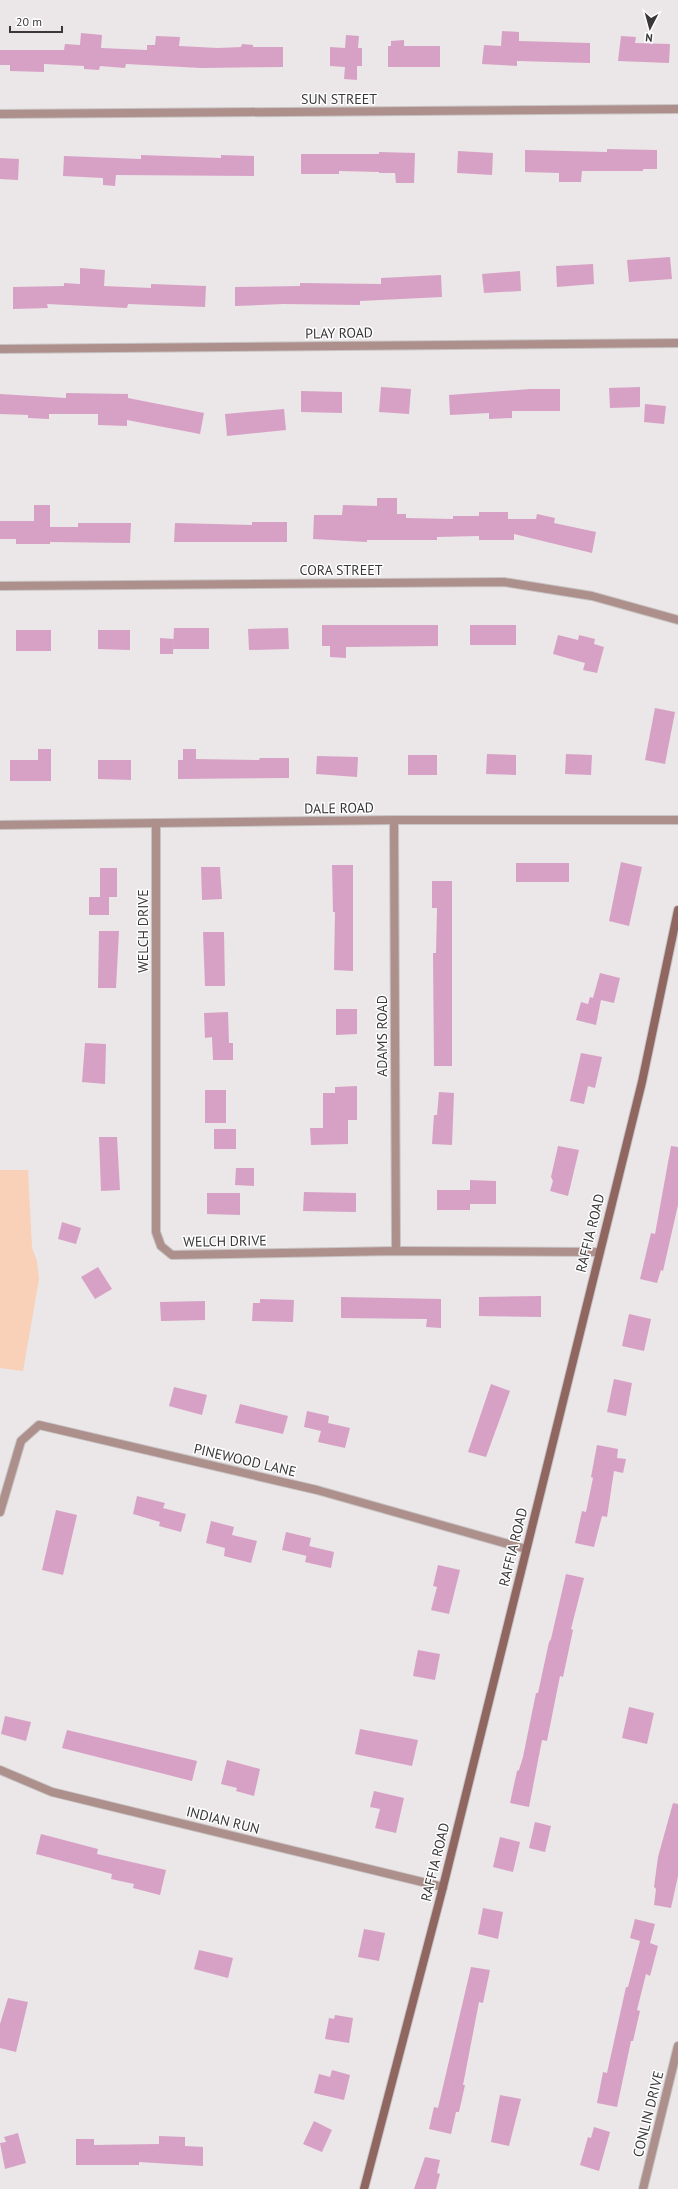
<svg xmlns="http://www.w3.org/2000/svg" width="678" height="2189" viewBox="0 0 678 2189" font-family="'PT Sans',sans-serif">
  <style>
    .green { fill: #f9d0b8 }
    .building { fill: #d7a1c6 }
    .lines { fill: none; stroke-linecap: round; stroke-linejoin: round }
    .minor-casing { stroke: #c7c3c4; stroke-width: 10 }
    .secondary-casing { stroke: #c7c3c4; stroke-width: 10 }
    .minor { stroke: #ad908b; stroke-width: 8 }
    .secondary { stroke: #8f6660; stroke-width: 8 }
    .labels { text-anchor: middle; dominant-baseline: central; stroke-width: 3; stroke-linejoin: round; paint-order: stroke }
    .street-label { font-size: 14px; fill: #393737; stroke: #fff }
  </style>
  <rect width="100%" height="100%" fill="#ebe6e7"/>
  <polygon class="green" points="0,1170 28,1170 32,1248 37,1261 39,1279 23,1371 0,1368"/>
  <g class="building">
    <polygon points="502,31 519,32 519,41 590,43 590,63 517,61 517,66 482,64 484,45 501,46"/>
    <polygon points="81,33 102,35 101,48 147,50 147,45 155,45 156,36 180,37 179,46 218,48 241,47 242,44 253,45 253,47 283,47 283,67 201,68 126,64 125,68 100,66 99,70 84,69 84,66 44,64 44,72 10,71 10,65 0,65 0,50 64,50 65,44 80,45"/>
    <polygon points="346,35 359,36 358,48 362,48 362,66 357,66 357,80 344,79 345,67 330,66 330,47 345,48"/>
    <polygon points="621,36 636,37 635,43 670,44 669,63 618,61"/>
    <polygon points="404,40 404,46 440,46 440,67 388,67 388,46 391,46 391,41"/>
    <polygon points="607,149 657,150 657,169 643,169 643,171 582,171 581,182 559,182 559,173 525,172 525,150 607,152"/>
    <polygon points="458,151 493,153 492,175 457,173"/>
    <polygon points="379,152 415,153 414,183 396,183 395,173 379,173 379,172 339,171 339,174 301,174 301,154 379,154"/>
    <polygon points="141,155 221,158 221,155 254,156 254,176 116,175 115,186 103,185 103,178 63,176 64,156 141,159"/>
    <polygon points="0,158 19,159 18,180 0,179"/>
    <polygon points="670,257 672,279 629,282 627,260"/>
    <polygon points="593,264 594,284 557,287 556,266"/>
    <polygon points="80,268 105,270 104,286 151,288 151,284 206,286 205,307 128,304 127,308 47,304 48,308 13,309 13,287 64,286 64,283 80,284"/>
    <polygon points="520,271 521,291 484,293 482,274"/>
    <polygon points="441,275 442,297 360,301 360,305 284,304 235,306 235,287 300,286 300,283 381,284 381,278"/>
    <polygon points="381,387 411,389 409,414 379,412"/>
    <polygon points="640,387 640,407 610,408 609,388"/>
    <polygon points="530,389 560,389 560,411 512,411 512,418 489,419 489,413 450,415 449,395"/>
    <polygon points="301,391 342,392 342,413 301,412"/>
    <polygon points="66,393 128,394 128,398 204,413 200,434 127,420 127,426 98,425 98,414 49,414 49,419 28,418 28,415 0,414 0,394 66,398"/>
    <polygon points="645,404 666,406 664,424 644,422"/>
    <polygon points="284,409 286,430 227,436 225,414"/>
    <polygon points="377,498 397,498 397,514 406,514 406,518 453,519 453,516 479,516 479,512 508,512 508,519 536,519 537,514 555,518 554,523 596,532 592,553 514,534 514,540 479,540 479,536 437,537 437,540 367,540 367,542 313,539 314,515 342,515 343,505 377,506"/>
    <polygon points="34,505 50,505 50,527 78,527 78,523 131,523 130,543 50,542 50,544 16,544 16,539 0,539 0,521 34,521"/>
    <polygon points="252,522 287,522 287,542 174,542 175,523 252,525"/>
    <polygon points="322,625 438,625 438,646 346,647 346,658 330,657 330,646 322,646"/>
    <rect x="470" y="625" width="46" height="20"/>
    <polygon points="174,628 209,628 209,649 173,649"/>
    <polygon points="288,628 289,649 249,650 248,629"/>
    <rect x="16" y="630" width="35" height="21"/>
    <polygon points="98,630 130,630 130,650 98,649"/>
    <polygon points="558,635 578,640 579,635 595,639 594,644 604,647 597,673 583,670 585,663 553,654"/>
    <polygon points="160,638 174,639 173,654 160,654"/>
    <polygon points="655,708 675,712 665,764 645,760"/>
    <polygon points="38,749 51,749 51,781 10,781 10,760 38,760"/>
    <polygon points="183,749 196,749 196,759 259,760 260,758 289,758 289,778 178,779 178,760 183,760"/>
    <polygon points="487,754 516,755 516,775 486,774"/>
    <polygon points="566,754 592,755 591,775 565,774"/>
    <rect x="408" y="755" width="29" height="20"/>
    <polygon points="317,756 358,757 357,777 316,774"/>
    <polygon points="98,760 131,760 131,780 98,779"/>
    <polygon points="621,862 642,867 629,926 609,921"/>
    <rect x="516" y="863" width="53" height="19"/>
    <polygon points="332,865 353,865 353,971 334,970 335,912 333,912"/>
    <polygon points="201,867 220,867 222,899 202,900"/>
    <polygon points="100,868 117,868 117,897 109,897 109,915 89,915 89,897 100,897"/>
    <polygon points="432,881 452,881 452,1066 434,1066 433,953 436,953 437,908 432,908"/>
    <polygon points="99,931 119,931 116,988 98,988"/>
    <polygon points="203,932 224,932 225,986 205,986"/>
    <polygon points="600,973 620,978 614,1003 601,1000 596,1025 576,1020 581,1002 588,1004 590,997 593,998"/>
    <polygon points="336,1009 357,1009 357,1034 336,1035"/>
    <polygon points="228,1012 229,1043 233,1043 233,1060 213,1060 212,1037 205,1038 204,1013"/>
    <polygon points="85,1043 106,1044 105,1084 82,1082"/>
    <polygon points="581,1053 602,1057 595,1088 588,1086 584,1104 570,1101"/>
    <polygon points="357,1086 357,1120 348,1120 348,1144 311,1145 310,1128 323,1128 323,1093 335,1093 335,1087"/>
    <rect x="205" y="1090" width="21" height="33"/>
    <polygon points="439,1092 454,1093 452,1145 432,1144 434,1115 437,1115"/>
    <rect x="214" y="1129" width="22" height="20"/>
    <polygon points="99,1137 117,1137 120,1190 101,1191"/>
    <polygon points="558,1146 579,1150 568,1196 550,1191 553,1181 551,1177"/>
    <polygon points="671,1146 678,1147 678,1205 663,1271 661,1270 657,1283 640,1279 651,1233 655,1234"/>
    <polygon points="236,1168 254,1168 254,1186 235,1185"/>
    <polygon points="470,1180 496,1181 496,1204 470,1204 470,1210 437,1210 437,1190 470,1190"/>
    <polygon points="304,1192 356,1193 356,1212 303,1211"/>
    <polygon points="207,1193 240,1193 240,1215 207,1214"/>
    <polygon points="62,1222 81,1228 76,1244 58,1239"/>
    <polygon points="98,1267 112,1289 95,1299 81,1277"/>
    <polygon points="541,1296 541,1317 479,1316 479,1297"/>
    <polygon points="341,1297 441,1299 441,1328 426,1327 427,1319 341,1318"/>
    <polygon points="260,1299 294,1300 293,1322 252,1321 253,1303 260,1303"/>
    <polygon points="205,1301 205,1320 161,1321 160,1302"/>
    <polygon points="629,1314 651,1319 644,1351 622,1346"/>
    <polygon points="614,1379 632,1383 626,1416 607,1412"/>
    <polygon points="491,1384 510,1391 486,1457 468,1452"/>
    <polygon points="174,1387 207,1395 202,1415 169,1406"/>
    <polygon points="240,1404 288,1416 283,1434 235,1423"/>
    <polygon points="307,1411 329,1416 328,1423 350,1428 345,1448 318,1442 321,1431 304,1427"/>
    <polygon points="597,1445 618,1449 617,1458 626,1459 623,1473 614,1471 607,1517 602,1516 594,1547 575,1543 582,1511 586,1512 593,1478 591,1477"/>
    <polygon points="137,1496 165,1503 163,1508 186,1514 181,1532 159,1526 160,1522 133,1514"/>
    <polygon points="56,1510 77,1515 63,1575 42,1570"/>
    <polygon points="211,1521 234,1527 232,1535 257,1541 251,1563 224,1556 225,1548 206,1543"/>
    <polygon points="286,1532 311,1538 307,1556 282,1550"/>
    <polygon points="309,1546 334,1552 331,1568 305,1562"/>
    <polygon points="438,1565 460,1570 449,1614 431,1610 437,1587 433,1586"/>
    <polygon points="566,1574 584,1578 571,1629 573,1630 563,1677 560,1676 547,1741 542,1740 529,1807 510,1803 517,1771 519,1770 523,1757 536,1693 538,1693 549,1642 551,1639"/>
    <polygon points="418,1650 440,1654 435,1680 413,1676"/>
    <polygon points="629,1707 654,1713 647,1744 622,1738"/>
    <polygon points="5,1716 31,1722 26,1741 1,1734"/>
    <polygon points="360,1729 418,1740 412,1766 355,1754"/>
    <polygon points="67,1730 197,1761 192,1781 62,1748"/>
    <polygon points="227,1760 260,1769 254,1796 236,1791 237,1788 221,1784"/>
    <polygon points="374,1791 404,1798 396,1833 375,1828 380,1809 370,1807"/>
    <polygon points="673,1803 678,1804 678,1876 671,1908 654,1905 656,1889 654,1887 658,1857"/>
    <polygon points="535,1822 551,1826 545,1852 529,1848"/>
    <polygon points="41,1834 98,1849 97,1854 166,1870 160,1895 133,1888 134,1884 111,1879 112,1874 36,1854"/>
    <polygon points="500,1837 520,1842 513,1872 493,1867"/>
    <polygon points="483,1908 503,1912 498,1939 478,1934"/>
    <polygon points="635,1919 655,1924 650,1943 658,1946 650,1976 646,1974 637,2010 640,2011 633,2041 631,2041 617,2107 597,2103 603,2072 607,2073 626,1987 628,1987 640,1941 630,1938"/>
    <polygon points="364,1929 385,1933 379,1961 358,1957"/>
    <polygon points="199,1950 233,1958 228,1978 194,1969"/>
    <polygon points="471,1967 490,1970 483,2003 479,2002 463,2085 465,2085 459,2112 456,2112 451,2134 429,2129 434,2107 438,2108"/>
    <polygon points="8,1998 28,2002 16,2052 0,2048 0,2024"/>
    <polygon points="335,2015 353,2018 349,2043 325,2039 329,2018 334,2019"/>
    <polygon points="332,2070 350,2075 344,2100 314,2093 319,2074 330,2077"/>
    <polygon points="500,2095 521,2099 509,2146 491,2142"/>
    <polygon points="314,2121 332,2130 322,2152 303,2144"/>
    <polygon points="594,2127 610,2132 599,2171 580,2165 588,2137 591,2138"/>
    <polygon points="18,2133 26,2163 5,2169 0,2143 6,2142 4,2137"/>
    <polygon points="159,2136 185,2137 185,2146 203,2147 203,2166 139,2162 139,2165 76,2165 76,2139 94,2139 94,2145 159,2144"/>
    <polygon points="425,2157 440,2160 437,2173 440,2174 436,2189 414,2189"/>
  </g>
  <g class="lines">
    <g class="minor-casing">
      <g id="minor">
        <polyline points="0,114 678,109"/>
        <polyline points="0,349 678,343"/>
        <polyline points="0,586 504,582 592,596 678,620"/>
        <polyline points="394,820 396,1251"/>
        <polyline points="156,823 156,1232 161,1246 172,1255 396,1251 598,1252"/>
        <polyline points="0,825 394,820 678,820"/>
        <polyline points="0,1512 21,1441 39,1425 317,1490 526,1549"/>
        <polyline points="0,1770 52,1792 443,1887"/>
        <polyline points="643,2189 678,2046"/>
      </g>
    </g>
    <g class="secondary-casing">
      <polyline id="secondary" points="364,2189 443,1887 642,1082 678,910"/>
    </g>
    <use href="#minor" class="minor"/>
    <use href="#secondary" class="secondary"/>
  </g>
  <g class="labels">
    <g class="street-label">
      <text x="339" y="99">SUN STREET</text>
      <text transform="translate(339 333) rotate(-1)">PLAY ROAD</text>
      <text x="341" y="570">CORA STREET</text>
      <text transform="translate(339 808) rotate(-1)">DALE ROAD</text>
      <text transform="translate(143 931) rotate(-90)">WELCH DRIVE</text>
      <text transform="translate(382 1036) rotate(-90)">ADAMS ROAD</text>
      <text transform="translate(590 1233) rotate(-76)">RAFFIA ROAD</text>
      <text transform="translate(225 1241) rotate(-1)">WELCH DRIVE</text>
      <text transform="translate(245 1460) rotate(13)">PINEWOOD LANE</text>
      <text transform="translate(513 1547) rotate(-76)">RAFFIA ROAD</text>
      <text transform="translate(223 1820) rotate(14)">INDIAN RUN</text>
      <text transform="translate(435 1862) rotate(-76)">RAFFIA ROAD</text>
      <text transform="translate(648 2114) rotate(-76)">CONLIN DRIVE</text>
    </g>
  </g>
  <g transform="translate(650 28) rotate(186)" stroke="#ffffff" stroke-width="3" paint-order="stroke">
  <path d="M0-3L7 15L0 10L-7 15Z" fill="#393737"/>
  <text y="-6" font-size="11" font-weight="bold" text-anchor="middle" fill="#393737">N</text>
  </g>
  <path d="M10 26v6h52v-6" fill="none" stroke="#393737" stroke-width="2"/>
  <text x="16" y="26" font-size="12" fill="#393737" stroke="#ffffff" stroke-width="3" paint-order="stroke">20 m</text>
</svg>
